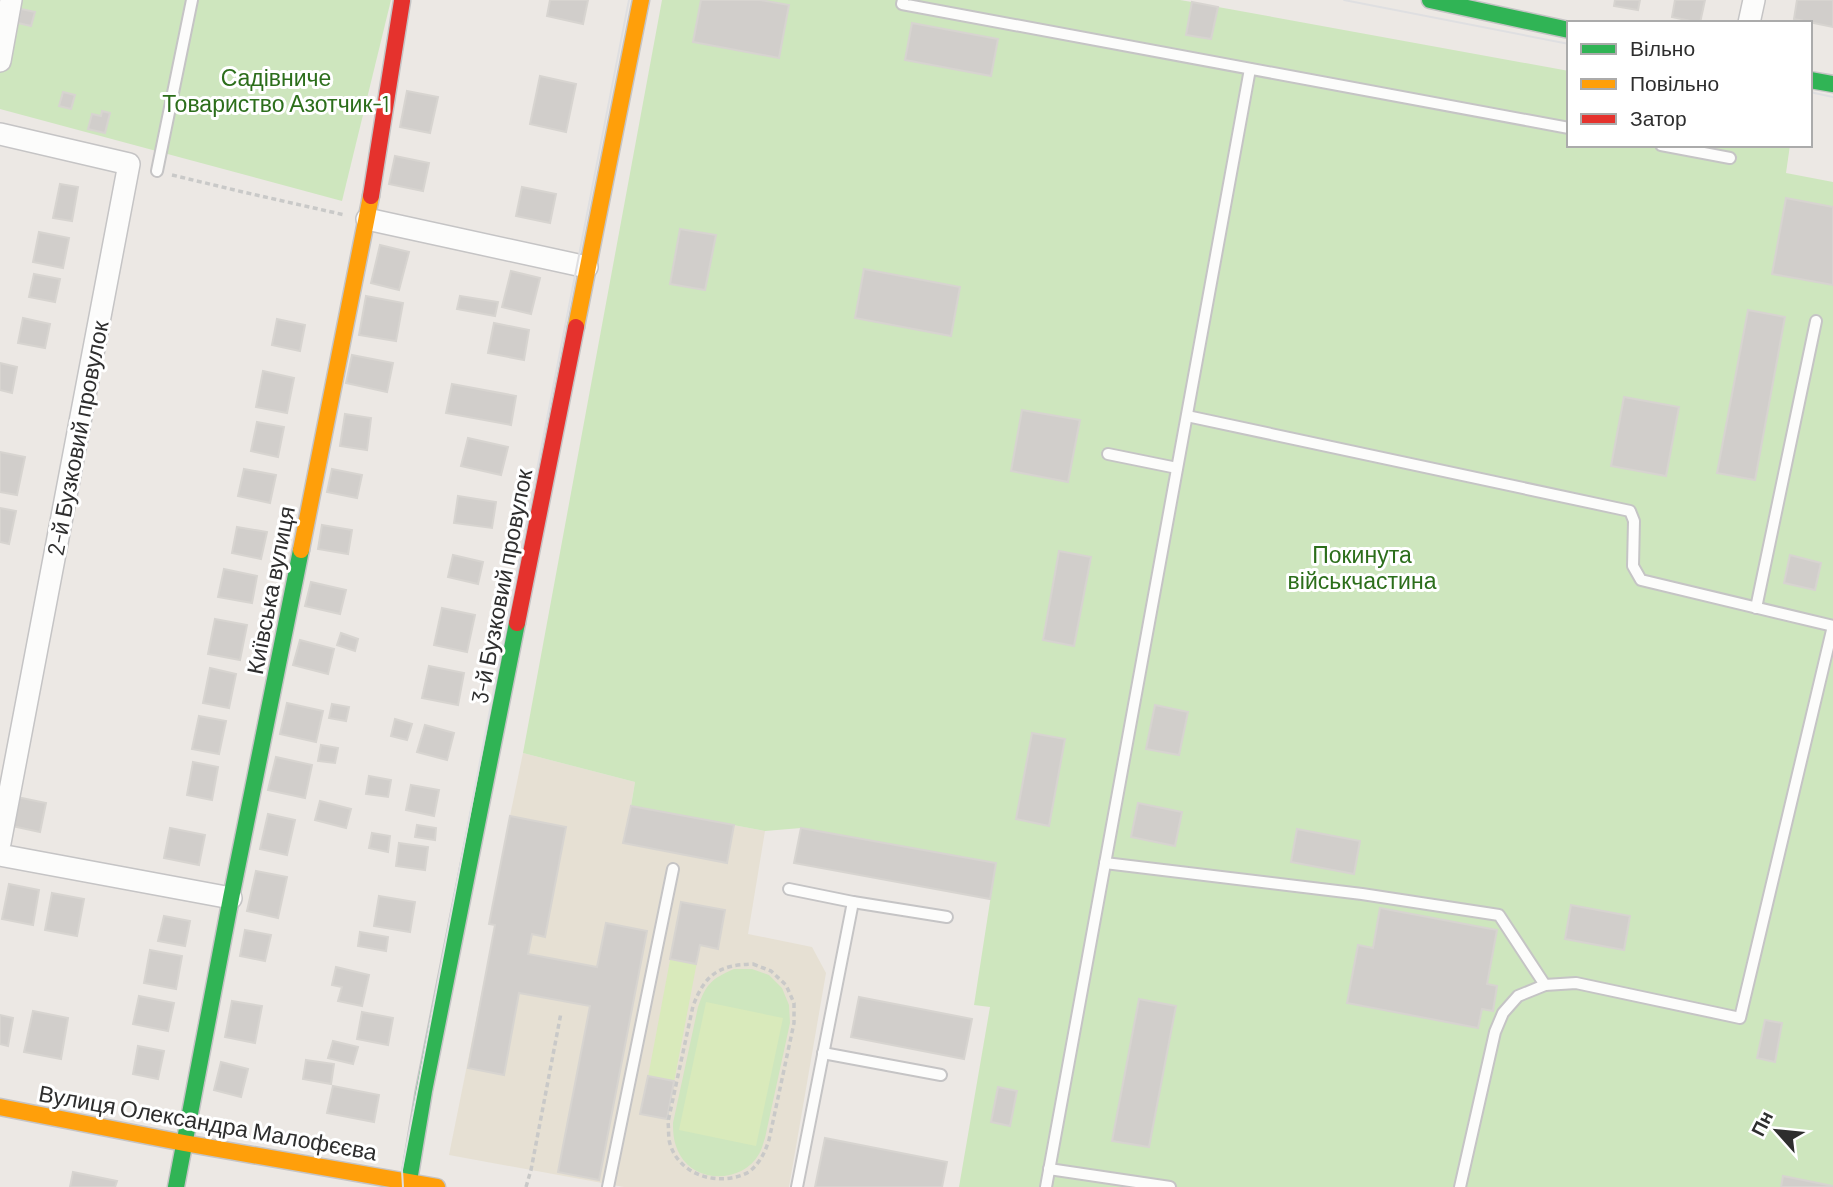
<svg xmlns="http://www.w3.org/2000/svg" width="1833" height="1187" viewBox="0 0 1833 1187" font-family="Barlow,sans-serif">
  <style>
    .education { fill: #e6e0d3 }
    .green { fill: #cee6be }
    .pitch { fill: #d9eabb }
    .building { fill: #d1cecb; stroke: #d7d4d0; stroke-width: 2 }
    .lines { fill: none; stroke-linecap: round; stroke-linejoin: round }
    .lane-casing { stroke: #c5c4c5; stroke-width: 14 }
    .street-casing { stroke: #c5c4c5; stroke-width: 24 }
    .fast-casing { stroke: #c5c4c5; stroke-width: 19 }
    .slow-casing { stroke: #c5c4c5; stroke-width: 19 }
    .jam-casing { stroke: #c5c4c5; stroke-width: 19 }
    .path { stroke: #c9c9c8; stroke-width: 3.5; stroke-dasharray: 5 3.5; stroke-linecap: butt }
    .lane { stroke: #fcfcfb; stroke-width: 10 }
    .street { stroke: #fcfcfb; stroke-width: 21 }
    .fast { stroke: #30b455; stroke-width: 16 }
    .slow { stroke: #ff9f0a; stroke-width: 16 }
    .jam { stroke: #e5322d; stroke-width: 16 }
    .tram { stroke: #dfdfe1; stroke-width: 2 }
    .labels { text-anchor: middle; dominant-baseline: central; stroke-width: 6; stroke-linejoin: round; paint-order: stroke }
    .park-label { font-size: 23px; fill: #2c6e1b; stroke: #fff }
    .street-label { font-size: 23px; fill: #2e2e2e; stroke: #fff }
  </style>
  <rect width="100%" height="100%" fill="#ece8e4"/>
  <polygon class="education" points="523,753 635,782 631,806 765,831 748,934 812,947 826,973 789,1187 624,1187 449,1155 495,926 510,816"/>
  <g class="green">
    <polygon points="12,0 391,0 342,201 0,109 0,58"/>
    <polygon points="662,0 1180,0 1192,2 1187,34 1211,39 1218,7 1569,71 1569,145 1790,145 1786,173 1833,182 1833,1187 959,1187 990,1007 974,1005 996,863 801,828 765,831 631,806 635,782 523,753"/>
    <path d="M734,969H752L769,975L782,988L789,1005L790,1023L765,1138C763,1143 762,1150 759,1154C743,1183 696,1184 680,1155C674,1144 673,1135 673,1123L698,1007C706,984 711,979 734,969Z"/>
  </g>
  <g class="pitch">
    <polygon points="681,902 725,910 718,949 700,946 667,1119 641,1114"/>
    <polygon points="706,1002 783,1018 756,1146 679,1130"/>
  </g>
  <g class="building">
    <polygon points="550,0 588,0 583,24 547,16"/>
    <polygon points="701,0 760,0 789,5 779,58 693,42"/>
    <polygon points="1615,0 1640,0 1638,10 1614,6"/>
    <polygon points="1675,0 1705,0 1700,23 1672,17"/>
    <polygon points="1797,0 1833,0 1833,27 1794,19"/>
    <polygon points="1192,2 1218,7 1211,39 1186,35"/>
    <polygon points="21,9 35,12 31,26 18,23"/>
    <polygon points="912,23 998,39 991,76 905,60"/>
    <polygon points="540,76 576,84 566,132 530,124"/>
    <polygon points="407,91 438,97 430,133 400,127"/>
    <polygon points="63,92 75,95 71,109 59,106"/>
    <polygon points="102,111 110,113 105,133 88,129 92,114 101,116"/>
    <polygon points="395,156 429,163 423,191 389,184"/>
    <polygon points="60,184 78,187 72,221 53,218"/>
    <polygon points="522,187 556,194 550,223 516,216"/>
    <polygon points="1786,198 1833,207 1833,285 1772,274"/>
    <polygon points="680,229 716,235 705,290 670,284"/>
    <polygon points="39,232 69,238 63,268 33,262"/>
    <polygon points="380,245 409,252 399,290 371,283"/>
    <polygon points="864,269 960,287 951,336 855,318"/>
    <polygon points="511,271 540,278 531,314 502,307"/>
    <polygon points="34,274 60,279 55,302 29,297"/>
    <polygon points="366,296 403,303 396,341 359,335"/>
    <polygon points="460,296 498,302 495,316 457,309"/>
    <polygon points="1748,310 1785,317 1755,480 1717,473"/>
    <polygon points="23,318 50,324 45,348 18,343"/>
    <polygon points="277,319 305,325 300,351 272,345"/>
    <polygon points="494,323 529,330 524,360 488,353"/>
    <polygon points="352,355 393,363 387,392 346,383"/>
    <polygon points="0,363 17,367 12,393 0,390"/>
    <polygon points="263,371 294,378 287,413 256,407"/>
    <polygon points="452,384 516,396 511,425 446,413"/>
    <polygon points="1624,397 1679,407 1666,476 1611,466"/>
    <polygon points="1022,410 1080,420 1068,482 1011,471"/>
    <polygon points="345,414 371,418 367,450 340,446"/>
    <polygon points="257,422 284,427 278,457 251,451"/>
    <polygon points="468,438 508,447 501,475 461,466"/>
    <polygon points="0,452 25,457 17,495 0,492"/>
    <polygon points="244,469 276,475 270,503 238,496"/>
    <polygon points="332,469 362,475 357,498 327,492"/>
    <polygon points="458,496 496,502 492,528 454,523"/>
    <polygon points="0,508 16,511 9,544 0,542"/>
    <polygon points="322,525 352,530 348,554 318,549"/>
    <polygon points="237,527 267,532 261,559 232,553"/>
    <polygon points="1059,551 1091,557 1074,646 1043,640"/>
    <polygon points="453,555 483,562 478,584 448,577"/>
    <polygon points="1790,555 1821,563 1815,590 1784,583"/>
    <polygon points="224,569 257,576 252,603 218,597"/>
    <polygon points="311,582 346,590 340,614 305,606"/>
    <polygon points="442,608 475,615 467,652 434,645"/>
    <polygon points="215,619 247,625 240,660 208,654"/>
    <polygon points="341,633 358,639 355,651 337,645"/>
    <polygon points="300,640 334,649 328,674 293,665"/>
    <polygon points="429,666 464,673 458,705 422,698"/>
    <polygon points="210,668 236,674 229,708 203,703"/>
    <polygon points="287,703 323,711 316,742 280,734"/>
    <polygon points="332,704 349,707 346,721 329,718"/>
    <polygon points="1155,705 1188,712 1179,755 1146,749"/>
    <polygon points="199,716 226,721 219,754 192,749"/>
    <polygon points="395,719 412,724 407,740 391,736"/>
    <polygon points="425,725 454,733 447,760 417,752"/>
    <polygon points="1032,733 1065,739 1049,826 1016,819"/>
    <polygon points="321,745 338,748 335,763 318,761"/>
    <polygon points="276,757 312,765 305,798 268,790"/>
    <polygon points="193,762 218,767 212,800 187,795"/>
    <polygon points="369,776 391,780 388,797 366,794"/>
    <polygon points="411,785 439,790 434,816 406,810"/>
    <polygon points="17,797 46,803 40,832 12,826"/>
    <polygon points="320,801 351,809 346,828 315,820"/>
    <polygon points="1138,803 1182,812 1175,846 1131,837"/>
    <polygon points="631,806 734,825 727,863 623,843"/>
    <polygon points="268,814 295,820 287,855 260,849"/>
    <polygon points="510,816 566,827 545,937 532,934 528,954 597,967 606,923 647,931 599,1180 558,1172 590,1006 519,993 504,1075 468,1068 495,925 489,924"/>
    <polygon points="417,825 436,828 435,840 415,837"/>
    <polygon points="170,828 205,835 199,865 164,858"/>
    <polygon points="801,828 996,863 990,899 794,863"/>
    <polygon points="1297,829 1360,841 1354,874 1291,862"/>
    <polygon points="372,833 390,836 388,852 369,848"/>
    <polygon points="399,843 428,847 425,870 396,866"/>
    <polygon points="256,871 287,877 278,918 247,911"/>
    <polygon points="9,884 39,890 33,925 2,919"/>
    <polygon points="52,893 84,899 77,936 45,930"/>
    <polygon points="379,896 415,902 410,932 374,926"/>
    <polygon points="681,902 725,910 718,949 700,945 696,964 670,959"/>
    <polygon points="1571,905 1630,916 1624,950 1565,939"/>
    <polygon points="1380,908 1497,930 1487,984 1497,986 1493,1011 1482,1009 1478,1028 1347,1003 1358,945 1373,948"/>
    <polygon points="164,916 190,921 185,946 158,941"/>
    <polygon points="245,930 271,935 265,961 240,956"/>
    <polygon points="360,932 388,937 386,951 358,946"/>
    <polygon points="150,950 182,956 176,989 144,983"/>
    <polygon points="336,967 369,975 362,1006 338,1001 342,987 332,985"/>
    <polygon points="139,996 174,1003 168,1031 133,1024"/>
    <polygon points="859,997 972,1019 964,1059 851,1037"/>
    <polygon points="1139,999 1176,1006 1149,1147 1112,1141"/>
    <polygon points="232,1001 262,1006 255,1043 225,1037"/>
    <polygon points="33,1011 68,1018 61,1059 24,1052"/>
    <polygon points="362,1012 393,1018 388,1045 357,1039"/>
    <polygon points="0,1015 13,1018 8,1046 0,1044"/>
    <polygon points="1765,1020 1782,1023 1775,1062 1757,1058"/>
    <polygon points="333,1041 358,1047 353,1064 328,1058"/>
    <polygon points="138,1046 164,1051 158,1079 133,1074"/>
    <polygon points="306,1060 334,1064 331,1084 303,1079"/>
    <polygon points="221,1062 248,1069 241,1097 214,1090"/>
    <polygon points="648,1076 674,1081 667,1119 640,1114"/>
    <polygon points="333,1086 379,1095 374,1122 327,1113"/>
    <polygon points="998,1087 1017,1091 1010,1126 991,1122"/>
    <polygon points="825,1138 947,1162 942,1187 815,1187"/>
    <polygon points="73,1172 117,1181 115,1187 70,1187"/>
    <polygon points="1783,1176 1833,1186 1833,1187 1781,1187"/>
  </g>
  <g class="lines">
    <g class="lane-casing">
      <g id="lane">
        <polyline points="903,0 902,4 1569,128"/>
        <polyline points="1661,145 1730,158"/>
        <polyline points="157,171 192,0"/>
        <polyline points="1187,416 1630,511 1634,521 1633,566 1641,580 1833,626"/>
        <polyline points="1108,454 1177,468"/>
        <polyline points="1756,608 1816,321"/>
        <polyline points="1105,863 1362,894 1499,915 1545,985"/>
        <polyline points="789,889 853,902 947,917"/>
        <polyline points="823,1053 941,1075"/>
        <polyline points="1049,1169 1170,1187"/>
        <polyline points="608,1187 673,869"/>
        <polyline points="797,1187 853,902"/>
        <polyline points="1046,1187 1250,69"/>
        <polyline points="1460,1187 1495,1032 1503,1013 1518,996 1545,985 1576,983 1740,1018 1833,626"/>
      </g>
    </g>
    <g class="street-casing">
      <g id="street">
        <polyline points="1749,23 1754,0"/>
        <polyline points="0,61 11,0"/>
        <polyline points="0,134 129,164 0,843"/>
        <polyline points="367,219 587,267"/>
        <polyline points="0,855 231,898"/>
      </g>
    </g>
    <g class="fast-casing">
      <g id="fast">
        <polyline points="1430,0 1569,30"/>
        <polyline points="1810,80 1833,84"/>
        <polyline points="409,1181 424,1091 517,623"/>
        <polyline points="176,1187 231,898 301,550"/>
      </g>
    </g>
    <g class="slow-casing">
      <g id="slow">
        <polyline points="576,327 641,0"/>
        <polyline points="301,550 371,196"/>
        <polyline points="0,1107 184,1143 437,1187"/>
      </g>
    </g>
    <g class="jam-casing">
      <g id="jam">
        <polyline points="371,196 402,1"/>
        <polyline points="517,623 576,327"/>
      </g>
    </g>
    <g class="path">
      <polyline points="172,175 243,192 345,215"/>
      <path d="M753,964L771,971L786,985L794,1003V1023L769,1140C765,1152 760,1163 749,1172C721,1187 680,1177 670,1144C668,1138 669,1129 668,1122L693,1006C705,974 719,965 753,964Z"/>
      <polyline points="526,1187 531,1170 561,1013"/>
    </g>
    <use href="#lane" class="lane"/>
    <use href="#street" class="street"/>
    <use href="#fast" class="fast"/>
    <use href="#slow" class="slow"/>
    <use href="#jam" class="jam"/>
    <g class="tram">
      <polyline points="1344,0 1569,44"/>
      <polyline points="1810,92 1833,97"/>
      <polyline points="403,1187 402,1170 488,720 629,0"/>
    </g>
  </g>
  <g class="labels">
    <g class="park-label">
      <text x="276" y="77">Садівниче<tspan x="276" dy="26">Товариство Азотчик-1</tspan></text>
      <text x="1362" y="554">Покинута<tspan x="1362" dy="26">військчастина</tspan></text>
    </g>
    <g class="street-label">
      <text transform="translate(77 438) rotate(-79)">2-й Бузковий провулок</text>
      <text transform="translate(501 586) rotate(-79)">3-й Бузковий провулок</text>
      <text transform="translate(270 590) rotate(-79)">Київська вулиця</text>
      <text transform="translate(208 1122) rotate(10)">Вулиця Олександра Малофєєва</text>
    </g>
  </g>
  <rect x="1567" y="21" width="245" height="126" fill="#ffffff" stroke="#ababab" stroke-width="2"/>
  <rect x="1581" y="44" width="35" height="10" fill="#30b455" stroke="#ababab" stroke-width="2"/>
  <text x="1630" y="56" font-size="21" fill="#2e2e2e">Вільно</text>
  <rect x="1581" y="79" width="35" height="10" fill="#ff9f0a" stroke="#ababab" stroke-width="2"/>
  <text x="1630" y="91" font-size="21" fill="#2e2e2e">Повільно</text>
  <rect x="1581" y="114" width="35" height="10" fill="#e5322d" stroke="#ababab" stroke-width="2"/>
  <text x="1630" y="126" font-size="21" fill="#2e2e2e">Затор</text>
  <g transform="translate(1777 1131) rotate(297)" stroke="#ffffff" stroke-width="5" paint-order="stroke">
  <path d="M0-5L12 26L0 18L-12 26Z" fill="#2e2e2e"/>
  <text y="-10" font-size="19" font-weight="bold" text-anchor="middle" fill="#2e2e2e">Пн</text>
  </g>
</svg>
